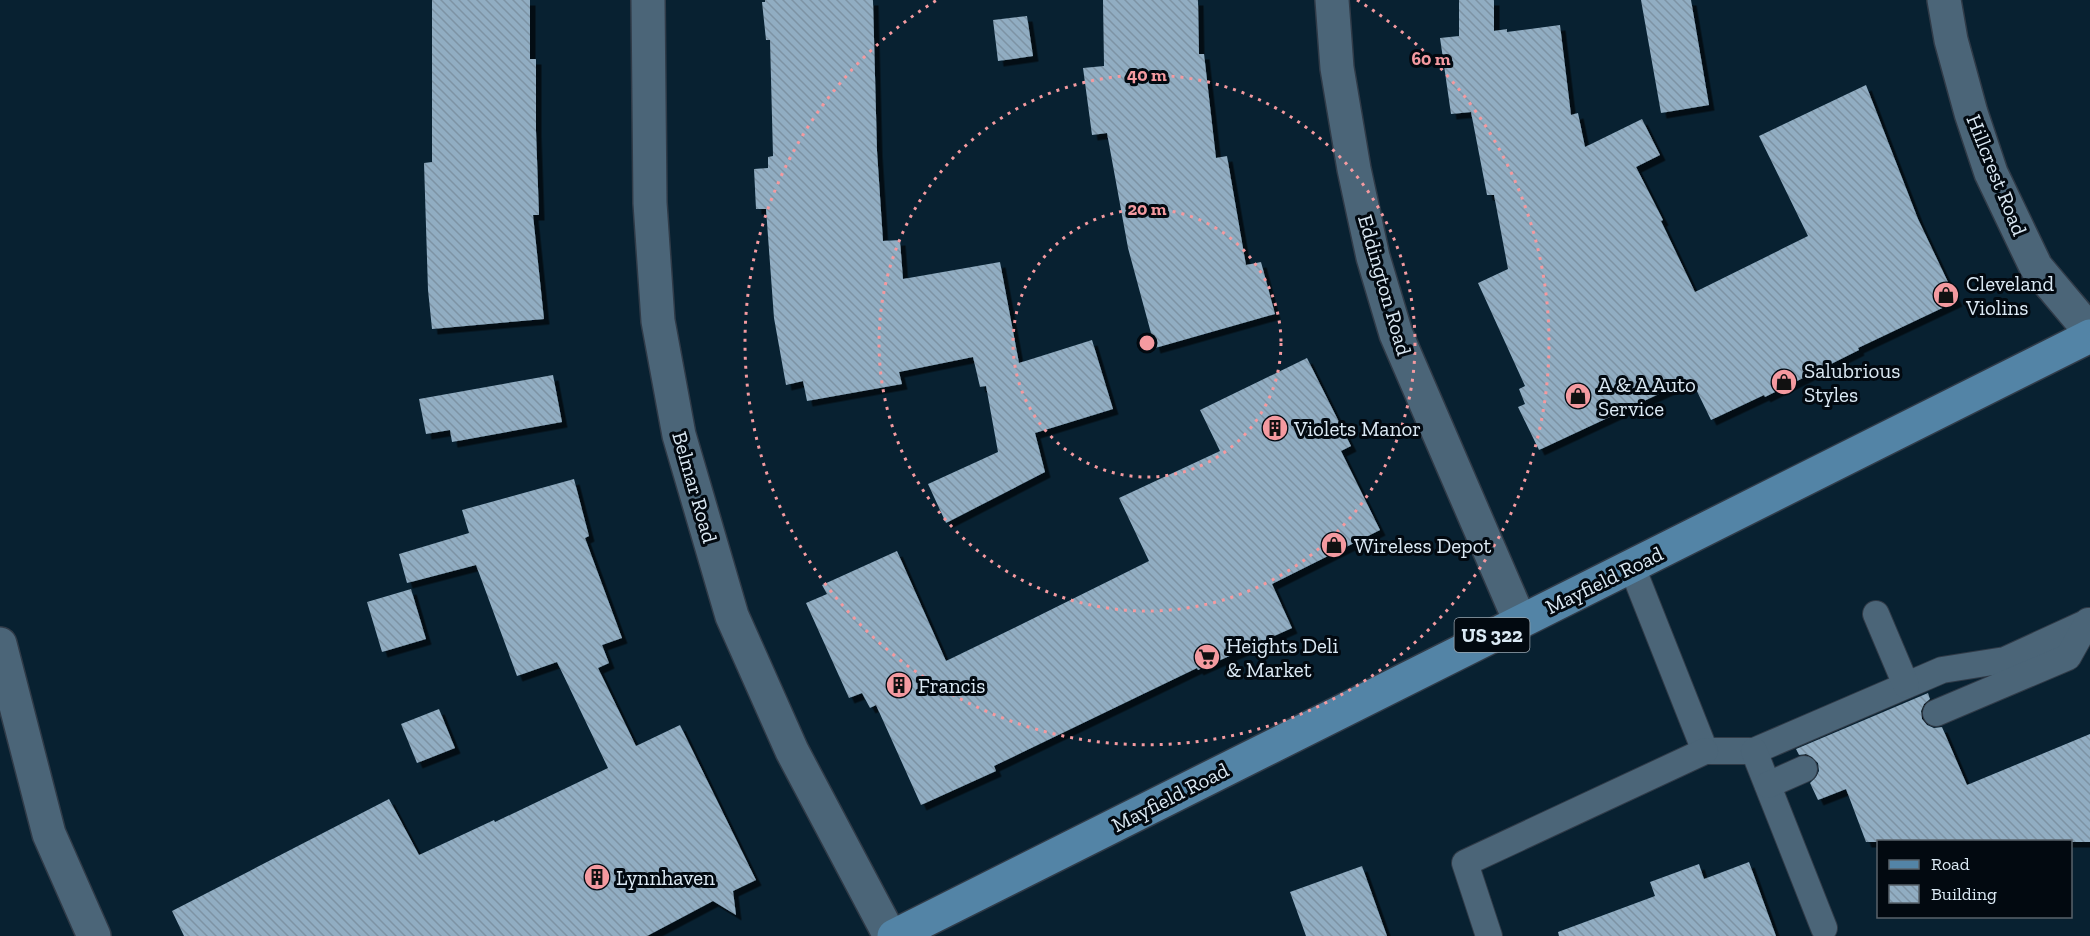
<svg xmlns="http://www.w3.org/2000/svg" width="2090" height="936" viewBox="0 0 2090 936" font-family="'Zilla Slab',serif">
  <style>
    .building { fill: url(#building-back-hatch); filter: url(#shadow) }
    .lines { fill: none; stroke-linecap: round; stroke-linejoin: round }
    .lane-casing { stroke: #303b48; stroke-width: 28 }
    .street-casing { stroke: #303b48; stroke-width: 36 }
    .primary-casing { stroke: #303b48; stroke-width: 36 }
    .lane { stroke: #4b6578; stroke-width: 26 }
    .street { stroke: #4b6578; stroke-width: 33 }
    .primary { stroke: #5384a6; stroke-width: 33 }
    .ring { fill: none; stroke: #f49aa0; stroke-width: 3; stroke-dasharray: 3 6 }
    .labels { text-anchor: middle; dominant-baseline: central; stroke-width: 6; stroke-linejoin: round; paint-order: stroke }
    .shield { fill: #020910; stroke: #9aa6b0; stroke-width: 1.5 }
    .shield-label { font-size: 20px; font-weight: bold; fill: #dbe9f4 }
    .street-label { font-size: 21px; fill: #dbe9f4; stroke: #020910 }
    .poi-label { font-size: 21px; fill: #dbe9f4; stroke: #020910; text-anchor: start }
    .centre { fill: #f49aa0; stroke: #020910; stroke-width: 3 }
    .ring-label { font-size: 18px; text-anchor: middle; font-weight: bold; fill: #f49aa0; stroke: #020910; stroke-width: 6; stroke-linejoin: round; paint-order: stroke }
  </style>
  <defs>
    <pattern id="building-back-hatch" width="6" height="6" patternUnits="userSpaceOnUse" patternTransform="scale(1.5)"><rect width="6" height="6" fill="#91adc2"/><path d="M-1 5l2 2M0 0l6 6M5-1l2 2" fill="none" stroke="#7d93a4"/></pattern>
    <filter id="shadow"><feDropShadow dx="5.5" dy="5.5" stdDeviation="0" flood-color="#0009"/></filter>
  </defs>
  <rect width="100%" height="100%" fill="#082131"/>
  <g class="building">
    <polygon points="432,0 530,0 530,59 536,59 536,131 539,215 533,215 544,319 432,329 428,290 424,163 432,162"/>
    <polygon points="765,0 873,0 877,151 883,241 900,240 903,279 1000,262 1019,363 1092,340 1113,409 1035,433 1045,472 946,523 928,484 998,452 986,386 980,387 973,357 899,372 902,384 807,401 803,381 786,385 774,318 766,209 756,209 754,169 768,168 768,157 773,156 770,40 766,40 762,2 765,2"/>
    <polygon points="1103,0 1198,0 1199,54 1204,54 1216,158 1227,156 1246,265 1261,262 1275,314 1155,348 1128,248 1107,133 1092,135 1083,68 1104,66"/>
    <polygon points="1459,0 1494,0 1494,31 1507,29 1507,32 1560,25 1571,115 1578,113 1585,147 1642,119 1660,155 1636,167 1663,220 1661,221 1695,292 1808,236 1759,136 1866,85 1918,219 1957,301 1858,348 1859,350 1765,397 1764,395 1711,420 1691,379 1539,450 1518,407 1525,404 1519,389 1525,386 1478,283 1508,269 1494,195 1487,195 1471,112 1451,114 1440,38 1459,36"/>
    <polygon points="1641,0 1691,0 1709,105 1661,113"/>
    <polygon points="1027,16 1033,56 998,61 993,20"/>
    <polygon points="1307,358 1351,446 1341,451 1380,530 1272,584 1292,628 1198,670 1197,668 994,766 996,771 921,805 876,705 870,708 862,693 849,698 806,603 827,594 822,585 897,551 946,661 1016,627 1149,561 1119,498 1220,451 1200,410"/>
    <polygon points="553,375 562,422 452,442 450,430 426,434 419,399"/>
    <polygon points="574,479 589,536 585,538 622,638 602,645 609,663 598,668 636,746 680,725 756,880 733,891 736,915 713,901 647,936 184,936 172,911 389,799 419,855 494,820 495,822 608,768 557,662 517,676 476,565 407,583 399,554 469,533 462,510"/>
    <polygon points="411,589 426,639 382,652 367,602"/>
    <polygon points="1928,693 1930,699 1924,704 1921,711 1922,719 1927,725 1934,728 1942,727 1967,785 2090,734 2090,842 1866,842 1846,789 1818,800 1810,783 1816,777 1819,771 1818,763 1812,757 1806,754 1799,755 1796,749"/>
    <polygon points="439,709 455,748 417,763 401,724"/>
    <polygon points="1749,862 1776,936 1559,936 1558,932 1655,896 1650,882 1699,864 1704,879"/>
    <polygon points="1362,866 1387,936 1306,936 1290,892"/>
  </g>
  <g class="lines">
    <g class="lane-casing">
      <g id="lane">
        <polyline points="1632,567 1705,751 1754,751 1942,670 2005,660 2090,621"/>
        <polyline points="1876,614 1906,685"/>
        <polyline points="1936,713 2068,657 2088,621"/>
        <polyline points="1754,751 1824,928"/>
        <polyline points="1768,785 1804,769"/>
        <polyline points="1489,936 1465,863 1705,751"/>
      </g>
    </g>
    <g class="street-casing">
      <g id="street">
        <polyline points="648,0 650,203 658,321 679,435 732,616 792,751 890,936"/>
        <polyline points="1332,0 1337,68 1354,169 1373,257 1396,334 1520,621"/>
        <polyline points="1944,0 1951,40 1971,113 1991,173 2036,267 2090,331"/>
        <polyline points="0,644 49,834 94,936"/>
      </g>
    </g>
    <g class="primary-casing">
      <polyline id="primary" points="894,936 2090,336"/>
    </g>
    <use href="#lane" class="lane"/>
    <use href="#street" class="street"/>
    <use href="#primary" class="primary"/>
  </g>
  <g class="ring">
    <circle cx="1147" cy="343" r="134"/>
    <circle cx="1147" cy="343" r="268"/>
    <path d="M1357 0A402 402 0 1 1 937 0"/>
  </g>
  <defs>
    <g id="shop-disc" transform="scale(1.35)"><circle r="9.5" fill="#f49aa0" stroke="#020910"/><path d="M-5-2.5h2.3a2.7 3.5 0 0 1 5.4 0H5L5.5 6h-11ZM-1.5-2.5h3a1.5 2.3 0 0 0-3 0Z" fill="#111"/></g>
    <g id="building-disc" transform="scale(1.35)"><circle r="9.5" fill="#f49aa0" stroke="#020910"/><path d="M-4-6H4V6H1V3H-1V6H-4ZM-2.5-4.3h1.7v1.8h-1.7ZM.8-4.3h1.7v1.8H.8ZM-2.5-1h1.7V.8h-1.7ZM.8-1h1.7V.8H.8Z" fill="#111"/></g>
    <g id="supermarket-disc" transform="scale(1.35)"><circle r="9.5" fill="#f49aa0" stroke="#020910"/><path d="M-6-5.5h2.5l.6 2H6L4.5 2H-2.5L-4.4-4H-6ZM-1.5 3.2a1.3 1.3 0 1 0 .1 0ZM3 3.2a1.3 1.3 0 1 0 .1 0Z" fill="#111"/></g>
  </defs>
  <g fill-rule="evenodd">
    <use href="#shop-disc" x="1946" y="295"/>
    <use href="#shop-disc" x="1784" y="382"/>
    <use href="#shop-disc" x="1578" y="396"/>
    <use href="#building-disc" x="1275" y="428"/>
    <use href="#shop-disc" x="1334" y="545"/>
    <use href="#supermarket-disc" x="1207" y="657"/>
    <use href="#building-disc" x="899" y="685"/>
    <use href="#building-disc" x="597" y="877"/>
  </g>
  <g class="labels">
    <rect class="shield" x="1454.5" y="618" width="75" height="34" rx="4.5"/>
    <g class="shield-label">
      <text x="1492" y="635">US 322</text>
    </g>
    <g class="street-label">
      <text transform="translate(1997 175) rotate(68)">Hillcrest Road</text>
      <text transform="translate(1385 285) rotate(74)">Eddington Road</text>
      <text transform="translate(695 487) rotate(74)">Belmar Road</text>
      <text transform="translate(1604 580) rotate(-26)">Mayfield Road</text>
      <text transform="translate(1170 797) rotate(-27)">Mayfield Road</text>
    </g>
    <g class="poi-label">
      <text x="1966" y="283">Cleveland<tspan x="1966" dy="24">Violins</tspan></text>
      <text x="1804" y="370">Salubrious<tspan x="1804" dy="24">Styles</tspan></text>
      <text x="1598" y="384">A &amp; A Auto<tspan x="1598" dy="24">Service</tspan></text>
      <text x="1294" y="428">Violets Manor</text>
      <text x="1354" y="545">Wireless Depot</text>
      <text x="1226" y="645">Heights Deli<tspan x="1226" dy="24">&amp; Market</tspan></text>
      <text x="918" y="685">Francis</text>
      <text x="616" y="877">Lynnhaven</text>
    </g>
  </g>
  <circle cx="1147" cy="343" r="9" class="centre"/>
  <g class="ring-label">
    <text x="1431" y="65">60 m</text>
    <text x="1147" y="81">40 m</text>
    <text x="1147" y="215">20 m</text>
  </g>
  <rect x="1877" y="840" width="195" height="78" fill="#020910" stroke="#59636b" stroke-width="1.5"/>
  <rect x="1889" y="860" width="30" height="9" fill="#5384a6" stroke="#59636b" stroke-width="1.5"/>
  <text x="1931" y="870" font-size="18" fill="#dbe9f4">Road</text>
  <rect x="1889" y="885" width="30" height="18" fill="url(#building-back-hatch)" stroke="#59636b" stroke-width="1.5"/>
  <text x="1931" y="900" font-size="18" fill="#dbe9f4">Building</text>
</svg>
